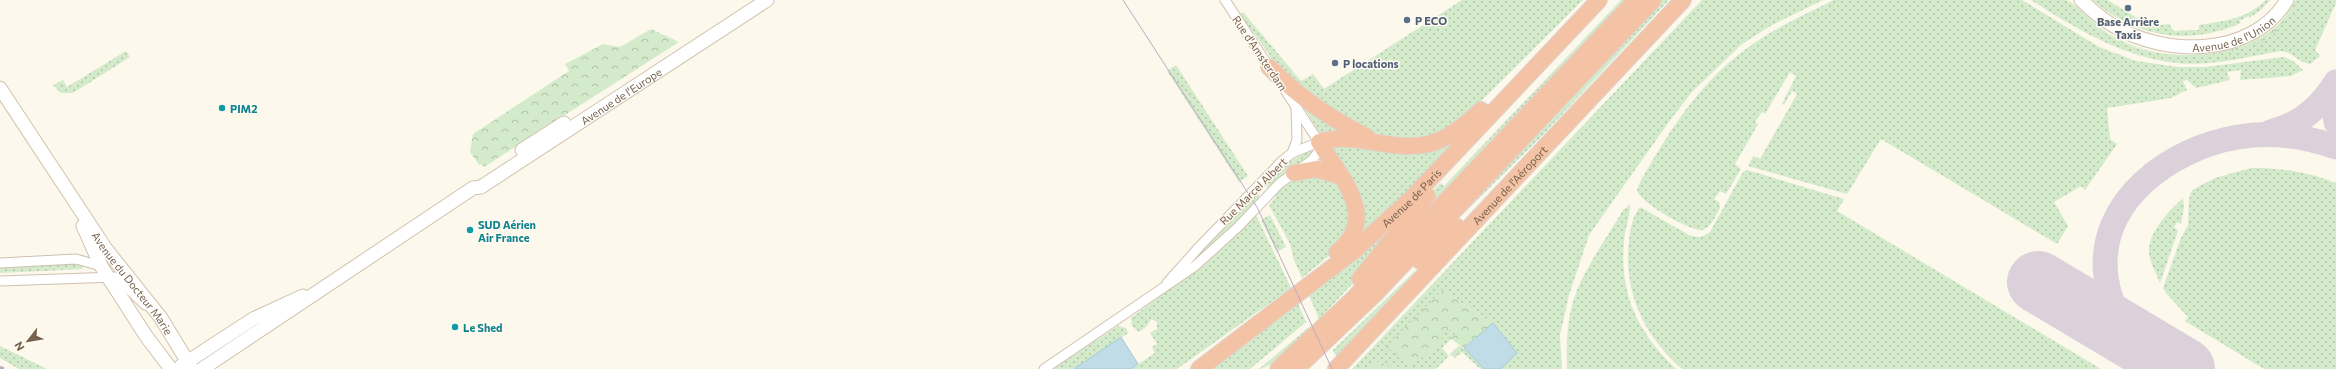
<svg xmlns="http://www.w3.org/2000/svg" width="2336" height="369" viewBox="0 0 2336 369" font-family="Commissioner,sans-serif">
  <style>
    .grass { fill: url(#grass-dots) }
    .forest { fill: url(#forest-crowns) }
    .water { fill: #c0dce6; stroke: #a6cbd8 }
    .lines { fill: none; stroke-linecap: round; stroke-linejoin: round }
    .taxiway { stroke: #dcd0da; stroke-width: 25 }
    .runway { stroke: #dcd0da; stroke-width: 62 }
    .street-casing { stroke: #cfc1b0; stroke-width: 11 }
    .secondary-casing { stroke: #d2c2af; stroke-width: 15 }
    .highway-casing { stroke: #dcd6d1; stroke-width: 18 }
    .street { stroke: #fff; stroke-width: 9 }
    .secondary { stroke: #fff; stroke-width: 13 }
    .highway { stroke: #f4c3a5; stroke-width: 16 }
    .tram { stroke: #bda9c8; stroke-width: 1 }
    .rail { stroke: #bda9c8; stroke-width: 3; stroke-dasharray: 6 4; stroke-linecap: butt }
    .service-dot { fill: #5c6f8a; stroke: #fffbf2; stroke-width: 1.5 }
    .culture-dot { fill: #0f9aa8; stroke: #fffbf2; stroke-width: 1.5 }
    .labels { text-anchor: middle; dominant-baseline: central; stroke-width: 3; stroke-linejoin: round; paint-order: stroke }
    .service-label { font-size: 11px; font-weight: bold; fill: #4e5e75; stroke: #fffbf2; text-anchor: start }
    .street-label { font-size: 11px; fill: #78624e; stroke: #fffbf2 }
    .culture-label { font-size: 11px; font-weight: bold; fill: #0d838f; stroke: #fffbf2; text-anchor: start }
  </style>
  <defs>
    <pattern id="grass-dots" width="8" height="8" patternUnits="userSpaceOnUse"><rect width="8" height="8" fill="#d3ebca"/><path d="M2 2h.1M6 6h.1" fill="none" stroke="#b0c2a6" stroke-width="1.8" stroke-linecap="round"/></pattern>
    <pattern id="forest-crowns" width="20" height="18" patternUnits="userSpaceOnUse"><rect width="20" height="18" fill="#d3ebca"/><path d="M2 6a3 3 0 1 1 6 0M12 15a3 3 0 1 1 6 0" fill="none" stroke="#b0c2a6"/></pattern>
  </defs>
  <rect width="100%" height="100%" fill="#fcf8ec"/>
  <g class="grass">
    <polygon points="1462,0 1583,0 1470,112 1434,137 1397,140 1355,128 1286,78 1240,14 1243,12 1301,81 1313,74 1324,89"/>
    <polygon points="1621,0 1628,0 1577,51 1422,215 1420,206 1440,183 1444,186"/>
    <polygon points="1660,0 1669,0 1539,139 1443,234 1534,137 1553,112"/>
    <polygon points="1702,0 1823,0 1772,25 1742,44 1692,92 1671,119 1589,235 1569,295 1560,335 1562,369 1501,369 1517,353 1493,323 1442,290 1435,349 1448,328 1456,334 1442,348 1449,356 1436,369 1402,369 1378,362 1369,369 1352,369"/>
    <path d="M1834,0H2022L2099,47L2136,61L2178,67H2206L2284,57L2293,61L2303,70L2291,76L2240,80L2241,70L2227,72L2230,80L2196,88L2187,80L2183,81L2187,90L2171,98L2107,108L2110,139L2117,144L2085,190L2081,186L2054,202L2068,226L2057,244L1881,139L1847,194L1748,166L1753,156L1760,159L1797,94L1792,91L1784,105L1782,104L1796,76L1790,72L1765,114L1762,112L1755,122L1758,124L1735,164L1741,169L1726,194L1720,191L1714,199L1719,202L1720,208C1716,215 1711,228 1702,230C1690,231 1640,203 1637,190L1639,184C1668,133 1698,84 1746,49C1772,29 1804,15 1834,0Z"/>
    <path d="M2031,0H2066C2081,14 2095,28 2114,38C2152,59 2200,59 2241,47C2252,44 2263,42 2272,35C2283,27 2290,11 2296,0H2336V3L2315,50L2320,56L2310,64C2298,63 2293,52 2281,51C2257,55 2233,61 2209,63C2142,69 2085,34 2031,0Z"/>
    <path d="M2093,0H2107L2139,19L2142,15L2146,19V24L2152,26L2169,24L2174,31L2199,30V25C2225,21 2246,19 2266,0H2270L2260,11L2249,18V16L2239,21L2241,23C2190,46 2135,38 2093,0Z"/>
    <polygon points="126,51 130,57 73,93 61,93 53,85 63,80 67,87"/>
    <polygon points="1176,65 1248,176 1239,182 1167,71"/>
    <polygon points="1302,104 1348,131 1319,132"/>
    <polygon points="1455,138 1458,142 1352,246 1358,231 1329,144"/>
    <path d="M1314,149V154L1269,191L1265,183C1280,168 1294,157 1314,149Z"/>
    <path d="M2251,168C2281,168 2307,171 2335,183L2336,181V369H2264L2185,321L2188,317L2166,293L2163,288L2181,238L2188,225L2189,199L2192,190L2215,178Z"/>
    <path d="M1747,170L1844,199L1837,211L2101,369H1682C1644,336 1623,292 1629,241C1630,230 1633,215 1640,207L1689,235C1698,238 1702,238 1710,232L1743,172Z"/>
    <polygon points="1294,176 1335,178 1354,218 1331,254 1302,278 1294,260 1290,244 1269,205 1276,197 1273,194"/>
    <polygon points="1256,191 1261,199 1187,269 1193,260"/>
    <path d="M2183,198L2184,207L2181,224L2177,222L2174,227L2178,231L2160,283C2156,273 2150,263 2149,253C2148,232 2169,211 2183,198Z"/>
    <path d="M1630,205C1630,217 1625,229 1624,241C1619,294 1638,333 1676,369H1567C1566,342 1567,315 1577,290C1589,262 1608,236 1623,210Z"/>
    <polygon points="1256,215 1291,288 1177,369 1131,369 1155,353 1152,347 1157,344 1150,333 1157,329 1157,322 1151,319 1147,326 1139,332 1132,326 1131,318 1211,258"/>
    <polygon points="1270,215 1286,247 1277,252 1261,220"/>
    <polygon points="1384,231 1389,236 1355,281 1319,319 1308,293"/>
    <polygon points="1432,259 1337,358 1333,350 1414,272"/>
    <polygon points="73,263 81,263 83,269 0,273 0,266"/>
    <polygon points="1297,301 1306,322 1250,369 1205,369"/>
    <polygon points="1118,326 1126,328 1128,333 1074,369 1053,369"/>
    <path d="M1309,327V329C1299,338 1271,369 1259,369Z"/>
    <polygon points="0,346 47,369 19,369 0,358"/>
    <polygon points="1459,346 1464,348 1484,369 1480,369 1462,352 1455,358 1450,354"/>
  </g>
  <g class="forest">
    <path d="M2066,0C2074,2 2098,27 2109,34C2154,61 2225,64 2269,32C2275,28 2280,23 2285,17C2288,12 2292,3 2296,0C2290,11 2283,27 2272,35C2233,63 2155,60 2114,38C2095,28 2081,14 2066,0Z"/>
    <polygon points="651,29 679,42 484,167 481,164 479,165 470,152 473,134 569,71 565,64 603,44 620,47"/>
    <polygon points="1442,290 1493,323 1464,348 1451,339 1455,334 1448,329 1435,349 1411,365 1386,347"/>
    <polygon points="1378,362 1402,369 1369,369"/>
  </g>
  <g class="water">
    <polygon points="1493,323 1517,353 1501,369 1484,369 1464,348"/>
    <polygon points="1121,337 1138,364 1131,369 1074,369"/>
  </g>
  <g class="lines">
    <g class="taxiway">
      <polyline points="2336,84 2333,101 2336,122"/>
      <path d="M2271,132C2299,125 2321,106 2336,82"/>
      <path d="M2161,355C2153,350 2143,345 2136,338C2119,321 2109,300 2106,277C2096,201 2171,148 2238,137C2271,131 2304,136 2336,147"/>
    </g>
    <polyline class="runway" points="2038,282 2184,369"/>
    <g class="street-casing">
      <g id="street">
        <polyline points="1225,0 1271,70"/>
        <polyline points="1292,153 1297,140 1296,109"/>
        <polyline points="0,263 76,259 101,266"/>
        <polyline points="0,281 116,277 145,305"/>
        <polyline points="1167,283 1200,246 1282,161 1292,153 1319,142"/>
        <polyline points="1044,369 1195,266 1238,227 1280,183 1311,161 1319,151 1319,142 1283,87"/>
      </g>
    </g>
    <g class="secondary-casing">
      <g id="secondary">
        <path id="s1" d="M2081,0C2091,9 2100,18 2112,25C2165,57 2252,58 2287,0"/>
        <path id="s2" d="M0,88L106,249L161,318L192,369"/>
        <polyline points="522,150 564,123"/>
        <polyline points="83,226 101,266 146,336 171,369"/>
        <polyline points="181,366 253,319 303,296"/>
        <path id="s3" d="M202,369L473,188L481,187L767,0"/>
      </g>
    </g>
    <g class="highway-casing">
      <g id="highway">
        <path d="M1269,67C1300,98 1328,117 1367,137"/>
        <polyline points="1294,173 1316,169 1340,176"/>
        <path d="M1337,252C1381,218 1340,177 1319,142C1334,137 1351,139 1367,141C1423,151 1439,149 1481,110"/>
        <polyline points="1420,261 1456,226"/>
        <polyline points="1360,279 1427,196"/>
        <path id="s4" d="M1199,369L1355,250L1412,198L1599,0"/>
        <polyline points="1278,369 1354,298 1636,0"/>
        <polyline points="1296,369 1375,294 1653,0"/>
        <path id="s5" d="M1336,369L1683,0"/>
      </g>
    </g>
    <use href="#street" class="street"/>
    <use href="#secondary" class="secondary"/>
    <use href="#highway" class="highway"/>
    <polyline class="tram" points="1123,0 1257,207 1332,369"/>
    <polyline class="rail" points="0,367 4,369"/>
  </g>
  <g class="service-dot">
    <circle cx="2128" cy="8" r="4"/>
    <circle cx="1407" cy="20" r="4"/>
    <circle cx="1335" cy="63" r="4"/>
  </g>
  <g class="culture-dot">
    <circle cx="222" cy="108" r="4"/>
    <circle cx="470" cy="230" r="4"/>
    <circle cx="455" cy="327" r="4"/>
  </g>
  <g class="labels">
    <g class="service-label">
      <text x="1415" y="20">P ECO</text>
      <text x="2128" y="21" text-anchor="middle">Base Arrière<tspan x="2128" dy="13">Taxis</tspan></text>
      <text x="1343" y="63">P locations</text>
    </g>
    <g class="street-label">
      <text stroke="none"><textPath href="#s1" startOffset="168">Avenue de l'Union</textPath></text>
      <text transform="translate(1260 53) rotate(56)">Rue d'Amsterdam</text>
      <text stroke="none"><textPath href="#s3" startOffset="501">Avenue de l'Europe</textPath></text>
      <text stroke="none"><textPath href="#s5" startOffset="253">Avenue de l'Aéroport</textPath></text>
      <text transform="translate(1253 191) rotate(-45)">Rue Marcel Albert</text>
      <text stroke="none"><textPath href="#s4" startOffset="273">Avenue de Paris</textPath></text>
      <text stroke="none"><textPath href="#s2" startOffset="236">Avenue du Docteur Marie</textPath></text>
    </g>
    <g class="culture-label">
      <text x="230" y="108">PIM2</text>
      <text x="478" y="224">SUD Aérien<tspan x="478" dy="13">Air France</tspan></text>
      <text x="463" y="327">Le Shed</text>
    </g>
  </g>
  <g transform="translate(28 341) rotate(239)" stroke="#fffbf2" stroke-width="3" paint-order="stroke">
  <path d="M0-3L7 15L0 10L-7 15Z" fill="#78624e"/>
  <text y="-6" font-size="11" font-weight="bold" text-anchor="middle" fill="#78624e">N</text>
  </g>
</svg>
